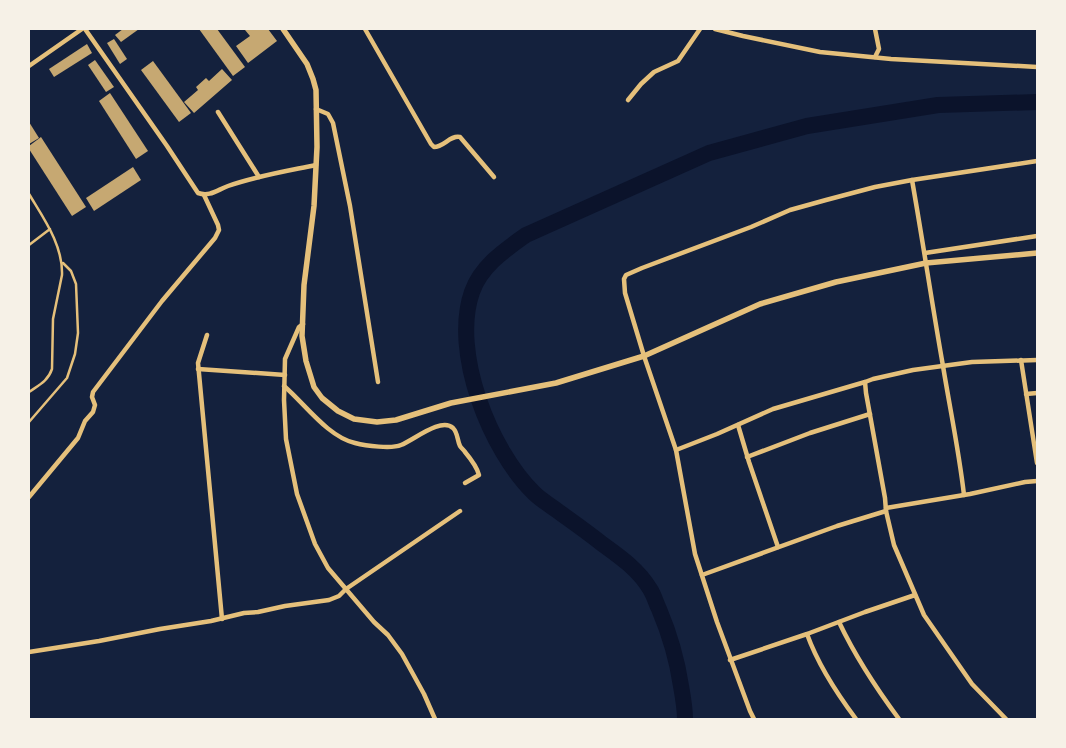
<svg xmlns="http://www.w3.org/2000/svg" width="1066" height="748" viewBox="0 0 1066 748" font-family="Overpass,sans-serif">
  <style>
    .lines { fill: none; stroke-linecap: round; stroke-linejoin: round }
    .river { stroke: #0b132b; stroke-width: 16 }
    .building { fill: #c6a872 }
    .service { stroke: #e5c07b; stroke-width: 2.5 }
    .minor { stroke: #e5c07b; stroke-width: 4.5 }
    .tertiary { stroke: #e5c07b; stroke-width: 5.5 }
  </style>
  <rect width="100%" height="100%" fill="#14213d"/>
  <g class="lines">
    <path class="river" d="M685,719C685,708 683,697 681,686C677,659 670,635 659,609C656,603 654,595 650,589C638,569 619,556 601,543C586,531 570,520 555,509C548,504 540,499 534,493C490,450 451,352 472,292C481,266 505,250 526,235L709,153L807,126L938,105L1037,102"/>
  </g>
  <g class="building">
    <polygon points="123,29 139,29 121,42 115,35"/>
    <polygon points="199,29 217,29 245,67 233,76"/>
    <polygon points="247,29 268,29 277,41 248,63 236,46 250,36 245,30"/>
    <polygon points="114,39 127,59 120,64 107,43"/>
    <polygon points="87,44 92,53 54,77 49,69"/>
    <polygon points="95,60 114,87 106,92 88,65"/>
    <polygon points="153,61 191,113 179,122 141,70"/>
    <polygon points="222,69 232,80 194,113 184,102 198,90 196,87 206,78 209,81"/>
    <polygon points="110,93 148,151 136,159 99,101"/>
    <polygon points="29,122 39,138 29,144"/>
    <polygon points="41,137 86,207 72,216 29,149 29,146"/>
    <polygon points="133,167 141,180 94,211 86,198"/>
  </g>
  <g class="lines">
    <g class="service">
      <path d="M29,194C44,219 63,245 62,275L53,319L52,369C48,381 39,385 29,392"/>
      <polyline points="29,245 50,229"/>
      <polyline points="29,422 67,378 75,354 78,333 76,284 71,271 63,263"/>
    </g>
    <g class="minor">
      <path d="M85,29L167,146L198,193C210,197 217,190 228,186C256,176 287,171 316,165"/>
      <path d="M365,29L431,144L434,147C444,147 450,135 460,137L494,177"/>
      <polyline points="715,29 743,36 820,52 891,59 1037,67"/>
      <polyline points="875,57 879,49 875,29"/>
      <polyline points="29,66 82,29"/>
      <polyline points="628,100 641,84 654,72 678,61 700,29"/>
      <polyline points="316,109 328,114 333,123 350,206 378,382"/>
      <polyline points="218,112 259,177"/>
      <path d="M912,180C923,242 932,304 943,366C950,409 959,451 964,495"/>
      <polyline points="925,253 1037,236"/>
      <polyline points="303,324 299,327 285,359 284,400 286,439 297,494 315,544 328,568 374,622 388,635 402,654 424,694 435,719"/>
      <polyline points="207,335 198,363 222,619"/>
      <polyline points="1021,360 1037,463"/>
      <polyline points="198,369 285,375"/>
      <polyline points="865,382 866,393 885,498 886,511 894,545 924,615 972,684 1006,719"/>
      <path d="M284,386C305,404 328,437 355,443C366,446 392,449 401,445C414,440 441,417 453,428C458,433 457,440 460,446C461,448 464,450 465,452C470,458 477,467 479,475L465,483"/>
      <polyline points="1026,394 1037,393"/>
      <polyline points="738,425 749,462 778,547"/>
      <polyline points="676,450 717,434 773,409 865,382 873,379 913,370 972,362 1037,360"/>
      <polyline points="747,457 810,433 870,414"/>
      <polyline points="29,497 78,438 85,421 93,412 95,405 92,397 93,392 162,301 215,238 219,230 218,225 204,195"/>
      <polyline points="886,508 970,494 1025,482 1037,481"/>
      <polyline points="702,575 837,526 886,511"/>
      <path d="M839,622C856,658 876,688 899,719"/>
      <path d="M807,634C817,662 838,695 856,719"/>
      <polyline points="29,652 99,641 160,629 211,621 244,613 258,612 285,606 329,600 339,596 346,589 460,511"/>
      <polyline points="730,660 807,634 865,612 915,595"/>
      <polyline points="754,719 750,711 717,622 695,554 676,450 644,356 625,293 624,279 626,275 642,268 751,227 790,210 826,200 875,187 912,180 1037,161"/>
    </g>
    <polyline class="tertiary" points="283,29 307,64 313,79 316,90 317,147 314,206 304,285 302,336 306,361 314,387 322,398 338,411 354,419 377,422 396,420 451,403 556,383 644,356 760,304 836,282 926,263 1037,253"/>
  </g>
  <rect width="1066" height="748" fill="none" stroke="#f6f1e7" stroke-width="60"/>
</svg>
